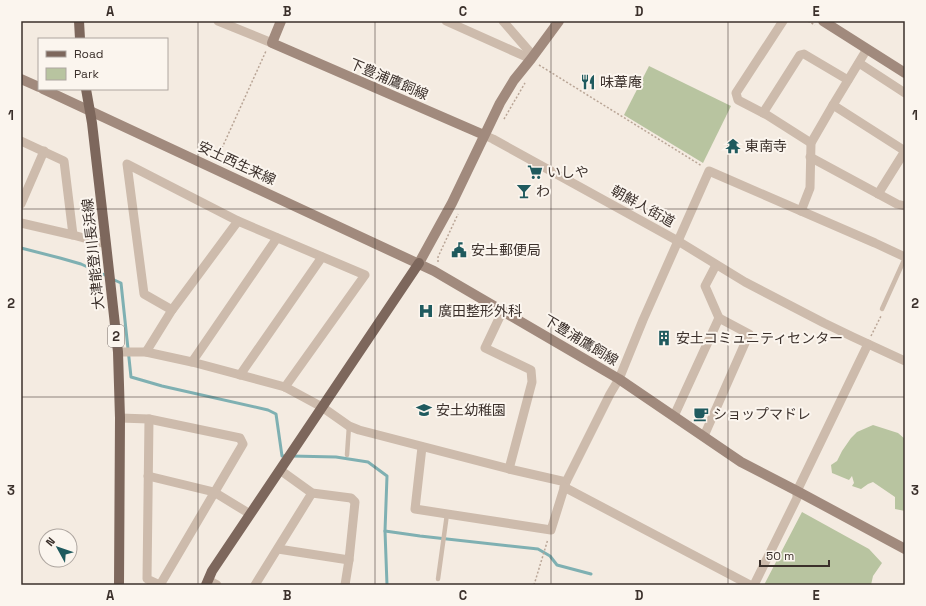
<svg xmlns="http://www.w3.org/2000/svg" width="926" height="606" viewBox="0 0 926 606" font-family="'Space Grotesk','Noto Sans JP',sans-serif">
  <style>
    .green { fill: #b8c4a0 }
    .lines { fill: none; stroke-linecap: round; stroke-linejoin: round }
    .stream { stroke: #7fb0b2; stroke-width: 3 }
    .path { stroke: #b9a596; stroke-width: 1.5; stroke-dasharray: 2 2; stroke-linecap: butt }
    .service { stroke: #cdbbac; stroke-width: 4.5 }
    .minor { stroke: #cdbbac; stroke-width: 9 }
    .secondary { stroke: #a18a7d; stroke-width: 10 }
    .primary { stroke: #7d675c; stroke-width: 10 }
    .grid { fill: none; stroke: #3b302b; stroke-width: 1; stroke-opacity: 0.55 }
    .labels { text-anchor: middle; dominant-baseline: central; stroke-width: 4; stroke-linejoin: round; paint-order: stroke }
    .shield { fill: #fbf5ee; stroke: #756b66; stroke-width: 1 }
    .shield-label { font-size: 13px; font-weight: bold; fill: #3b302b }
    .street-label { font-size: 14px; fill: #3b302b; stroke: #fbf5ee }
    .poi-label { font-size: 14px; fill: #3b302b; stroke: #fbf5ee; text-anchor: start }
    .neatline { fill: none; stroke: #3b302b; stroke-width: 1.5 }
    .grid-label { font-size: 13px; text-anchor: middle; font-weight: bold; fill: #3b302b }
  </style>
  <rect width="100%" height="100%" fill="#f4ebe1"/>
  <g class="green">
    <polygon points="649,66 731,106 703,163 624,115"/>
    <polygon points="873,425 898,433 905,439 905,511 895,509 895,497 873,482 868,484 861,489 852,486 854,483 852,476 849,480 832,473 831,465 837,461 842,451 851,438 857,432"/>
    <polygon points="802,512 869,549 882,563 873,576 871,585 764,585"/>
  </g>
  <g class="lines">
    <g class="stream">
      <polyline points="21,248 60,258 81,264 107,276"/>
      <polyline points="112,279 121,283 131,377 162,386 268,410 276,414 282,456 286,456"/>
      <polyline points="291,456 336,457 368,462 387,476 385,531 387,585"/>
      <polyline points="385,531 420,536 538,549 550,556 557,565 591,574"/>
    </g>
    <g class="path">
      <polyline points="808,21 815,25"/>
      <polyline points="539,65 702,166"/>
      <polyline points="504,119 525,83"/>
      <polyline points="217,159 266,51"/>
      <polyline points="438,262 438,257 458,214"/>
      <polyline points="871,336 881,316"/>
      <polyline points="534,585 548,539"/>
    </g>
    <g class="service">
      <polyline points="882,309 905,258"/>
      <polyline points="347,455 349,426"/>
      <polyline points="438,579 447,514"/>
    </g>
    <g class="minor">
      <polyline points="218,21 272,43"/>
      <polyline points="446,21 531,59"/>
      <polyline points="503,21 529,51 531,59"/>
      <polyline points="783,21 736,93 738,100 767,115 811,143"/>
      <polyline points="859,63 905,93"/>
      <polyline points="833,105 905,151"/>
      <polyline points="763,113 800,55 804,54 848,80"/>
      <polyline points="484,135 493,139 678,241 745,282 824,323 853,337 905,361"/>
      <polyline points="21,141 64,161 73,235"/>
      <polyline points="810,157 897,204 905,206"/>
      <polyline points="878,194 905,151"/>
      <polyline points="21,204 44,151"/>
      <polyline points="801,211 810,188 811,143 833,105 867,49"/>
      <polyline points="21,223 73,235 106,244"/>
      <polyline points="716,265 705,286 719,318"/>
      <polyline points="172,310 144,294 127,164 238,221 365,275 285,387"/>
      <polyline points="503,310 485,348 531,370 532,382 509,469"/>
      <polyline points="118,352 146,352 192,362 285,387 322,407 349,426 359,430 509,469 566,482"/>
      <polyline points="146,352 172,310 238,221"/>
      <polyline points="192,362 277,238"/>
      <polyline points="240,375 322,257"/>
      <polyline points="674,416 719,318 749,334 704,436"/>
      <polyline points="120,418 149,419 240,438 243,444 160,585"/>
      <polyline points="149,419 147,579 160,585"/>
      <polyline points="422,447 415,509 551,530 566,482 610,394 619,379 643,320 709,171 875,243 905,257"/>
      <polyline points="280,470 312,493 351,498 355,502 349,560 345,585"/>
      <polyline points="148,476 214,492 250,514"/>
      <polyline points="564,487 750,585"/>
      <polyline points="278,549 349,560"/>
      <polyline points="208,580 217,585"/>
      <polyline points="255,585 312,493"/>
      <polyline points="754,585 797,498 797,491 868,344"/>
    </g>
    <g class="secondary">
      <polyline points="281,21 272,43 484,135"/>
      <polyline points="823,21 905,73"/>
      <polyline points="21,79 39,87"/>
      <polyline points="43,89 434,271 619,379 741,462 797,491 905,549"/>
      <polyline points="419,263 452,203 500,103 514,80 531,59 559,21"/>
    </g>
    <g class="primary">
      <polyline points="79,21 80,39"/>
      <polyline points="86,89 92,123 106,244 118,352 120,418 119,585"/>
      <polyline points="206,585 212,571 419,263"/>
    </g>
  </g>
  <path class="grid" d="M198,21V585M375,21V585M551,21V585M728,21V585M21,209H905M21,397H905"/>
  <defs>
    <g id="restaurant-bare" transform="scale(1.2)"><path d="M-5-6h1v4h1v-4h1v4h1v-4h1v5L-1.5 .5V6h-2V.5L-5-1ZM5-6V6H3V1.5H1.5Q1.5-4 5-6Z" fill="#1f5a5e" stroke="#fbf5ee" stroke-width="2.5" paint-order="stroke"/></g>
    <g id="temple-bare" transform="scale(1.2)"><path d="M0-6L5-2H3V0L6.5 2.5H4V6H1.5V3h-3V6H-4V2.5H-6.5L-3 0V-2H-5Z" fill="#1f5a5e" stroke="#fbf5ee" stroke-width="2.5" paint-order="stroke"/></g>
    <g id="supermarket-bare" transform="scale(1.2)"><path d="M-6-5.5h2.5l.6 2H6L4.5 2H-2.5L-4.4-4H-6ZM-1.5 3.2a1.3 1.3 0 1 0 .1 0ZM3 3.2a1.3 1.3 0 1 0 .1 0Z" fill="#1f5a5e" stroke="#fbf5ee" stroke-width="2.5" paint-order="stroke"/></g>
    <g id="bar-bare" transform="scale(1.2)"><path d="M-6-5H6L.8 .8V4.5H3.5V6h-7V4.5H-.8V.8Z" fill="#1f5a5e" stroke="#fbf5ee" stroke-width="2.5" paint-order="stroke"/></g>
    <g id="civic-bare" transform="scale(1.2)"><path d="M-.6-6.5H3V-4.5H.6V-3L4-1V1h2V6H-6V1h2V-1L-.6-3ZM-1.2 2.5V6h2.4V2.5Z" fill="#1f5a5e" stroke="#fbf5ee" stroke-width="2.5" paint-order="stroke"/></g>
    <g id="hospital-bare" transform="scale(1.2)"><path d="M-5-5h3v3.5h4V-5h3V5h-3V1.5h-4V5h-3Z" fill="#1f5a5e" stroke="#fbf5ee" stroke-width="2.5" paint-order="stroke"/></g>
    <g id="building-bare" transform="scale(1.2)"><path d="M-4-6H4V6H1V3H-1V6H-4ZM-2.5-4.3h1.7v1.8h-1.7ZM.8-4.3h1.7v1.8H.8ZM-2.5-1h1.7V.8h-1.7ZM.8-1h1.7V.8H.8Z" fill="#1f5a5e" stroke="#fbf5ee" stroke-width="2.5" paint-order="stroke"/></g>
    <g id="school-bare" transform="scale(1.2)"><path d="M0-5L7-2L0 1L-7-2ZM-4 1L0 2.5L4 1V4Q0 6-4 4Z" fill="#1f5a5e" stroke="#fbf5ee" stroke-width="2.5" paint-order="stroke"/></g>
    <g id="cafe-bare" transform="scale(1.2)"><path d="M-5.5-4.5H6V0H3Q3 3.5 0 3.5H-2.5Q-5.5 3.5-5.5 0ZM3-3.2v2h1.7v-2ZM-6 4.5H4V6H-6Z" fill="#1f5a5e" stroke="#fbf5ee" stroke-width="2.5" paint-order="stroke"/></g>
  </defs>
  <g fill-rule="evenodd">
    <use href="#restaurant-bare" x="588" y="82"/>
    <use href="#temple-bare" x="733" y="146"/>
    <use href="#supermarket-bare" x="535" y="172"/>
    <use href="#bar-bare" x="524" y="191"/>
    <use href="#civic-bare" x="459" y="250"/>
    <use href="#hospital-bare" x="426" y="311"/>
    <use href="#building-bare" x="664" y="338"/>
    <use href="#school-bare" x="424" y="410"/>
    <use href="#cafe-bare" x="701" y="414"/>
  </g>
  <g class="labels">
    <rect class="shield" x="108" y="325" width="16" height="22" rx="3"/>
    <g class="shield-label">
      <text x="116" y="336">2</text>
    </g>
    <g class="street-label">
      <text transform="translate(389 79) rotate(23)">下豊浦鷹飼線</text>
      <text transform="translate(237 163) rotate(25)">安土西生来線</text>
      <text transform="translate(643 206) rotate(29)">朝鮮人街道</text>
      <text transform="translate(93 254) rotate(-96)">大津能登川長浜線</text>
      <text transform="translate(581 340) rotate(31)">下豊浦鷹飼線</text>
    </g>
    <g class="poi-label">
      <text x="600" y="82">味葦庵</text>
      <text x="745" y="146">東南寺</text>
      <text x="547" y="172">いしや</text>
      <text x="536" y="191">わ</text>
      <text x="471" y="250">安土郵便局</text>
      <text x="438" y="311">廣田整形外科</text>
      <text x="676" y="338">安土コミュニティセンター</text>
      <text x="436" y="410">安土幼稚園</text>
      <text x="713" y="414">ショップマドレ</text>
    </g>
  </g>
  <rect width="926" height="606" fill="none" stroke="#fbf5ee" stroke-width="44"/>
  <rect x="38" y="38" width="130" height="52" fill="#fbf5ee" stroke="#aea6a0"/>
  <rect x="46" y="51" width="20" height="6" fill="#7d675c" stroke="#aea6a0"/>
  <text x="74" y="58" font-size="12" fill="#3b302b">Road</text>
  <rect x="46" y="68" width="20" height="12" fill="#b8c4a0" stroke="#aea6a0"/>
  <text x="74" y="78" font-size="12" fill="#3b302b">Park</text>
  <g transform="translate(58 548) rotate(310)"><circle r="19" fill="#fbf5ee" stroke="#aea6a0"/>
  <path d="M0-3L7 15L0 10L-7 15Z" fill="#1f5a5e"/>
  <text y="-6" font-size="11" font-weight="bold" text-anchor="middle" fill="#3b302b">N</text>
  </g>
  <path d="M760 560v6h69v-6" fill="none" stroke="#3b302b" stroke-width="2"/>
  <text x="766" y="560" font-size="12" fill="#3b302b" stroke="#fbf5ee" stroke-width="3" paint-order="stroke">50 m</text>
  <rect x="22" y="22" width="882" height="562" class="neatline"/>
  <g class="grid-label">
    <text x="110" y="16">A</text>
    <text x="287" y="16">B</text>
    <text x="463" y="16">C</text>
    <text x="639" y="16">D</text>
    <text x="816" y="16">E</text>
    <text x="11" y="120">1</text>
    <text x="915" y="120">1</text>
    <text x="11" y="308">2</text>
    <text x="915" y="308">2</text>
    <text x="11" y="495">3</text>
    <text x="915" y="495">3</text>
    <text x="110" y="600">A</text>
    <text x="287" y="600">B</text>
    <text x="463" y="600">C</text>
    <text x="639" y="600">D</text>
    <text x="816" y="600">E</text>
  </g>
</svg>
